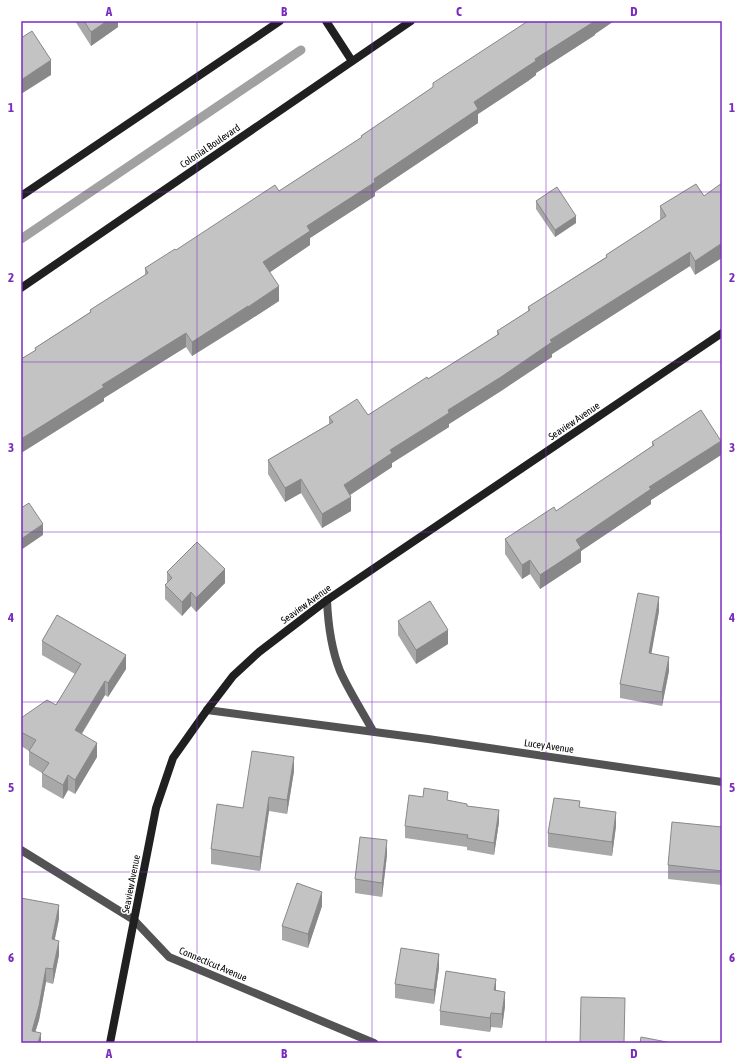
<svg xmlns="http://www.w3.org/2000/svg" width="743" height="1064" viewBox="0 0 743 1064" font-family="'Asap Condensed',sans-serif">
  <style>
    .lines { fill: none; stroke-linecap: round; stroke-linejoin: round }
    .stream { stroke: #a1a1a1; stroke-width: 9 }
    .street { stroke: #535353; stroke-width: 8 }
    .secondary { stroke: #202020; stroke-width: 8 }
    .wall { fill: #a8a8a8 }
    .shaded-wall { fill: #888 }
    .building { fill: #c3c3c3; stroke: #888 }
    .grid { fill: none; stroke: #7b2cbf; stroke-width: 1; stroke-opacity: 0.55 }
    .labels { text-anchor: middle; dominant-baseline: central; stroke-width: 3; stroke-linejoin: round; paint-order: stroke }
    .street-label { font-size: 10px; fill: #000; stroke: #fff }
    .neatline { fill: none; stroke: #7b2cbf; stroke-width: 1.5 }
    .grid-label { font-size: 13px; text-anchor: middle; font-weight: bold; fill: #7b2cbf }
  </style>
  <rect width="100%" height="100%" fill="#fff"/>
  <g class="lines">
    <polyline class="stream" points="21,239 301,50"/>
    <g class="street">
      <path d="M327,600C328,624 331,648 340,671C349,691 362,711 373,731"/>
      <polyline points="207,710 428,739 722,782"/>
      <polyline points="21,850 134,920 169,957 374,1043"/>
    </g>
    <g class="secondary">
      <polyline points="326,21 352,61"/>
      <polyline points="21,196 280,21"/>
      <polyline points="21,288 411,21"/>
      <polyline points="110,1043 156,808 173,758 207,710 233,676 259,652 327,600 722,333"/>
    </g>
  </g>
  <g class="wall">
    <polygon points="75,21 118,21 118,27 91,46"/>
    <polygon points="528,21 614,21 595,34 595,35 536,73 536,75 528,81 478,114 478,123 375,192 375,196 310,238 310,245 270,272 279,301 248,321 192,356 186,347 104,398 104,401 21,453 21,359 35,351 35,348 90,312 90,310 145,275 145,268 279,191 361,138 361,136 433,87"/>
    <polygon points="696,184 695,275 690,266 552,354 552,357 501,391 449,424 449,427 392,463 392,467 350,495 351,511 322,528 301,493 285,502 268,474 268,460 329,424 329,417 368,415 428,379 497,335 497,331 528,311 528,307 606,257 606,255 660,220 660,206"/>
    <polygon points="536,201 576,223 555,237 536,209"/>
    <polygon points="652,442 721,455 651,500 651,504 581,551 581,562 540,589 530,574 522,579 505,554 505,539 556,511 652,446"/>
    <polygon points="167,572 225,583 196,612 191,606 182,616 165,599 165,585 167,583"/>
    <polygon points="659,611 651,653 669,671 662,706 620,698 620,684"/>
    <polygon points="398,621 448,644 416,664 398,635"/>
    <polygon points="42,641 126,669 108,697 105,695 82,734 97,757 75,794 68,790 63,799 42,787 42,773 29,765 29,751 21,746 21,718 56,705 75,674 42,655"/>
    <polygon points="294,771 287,814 269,811 260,871 211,864 211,849 243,808"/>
    <polygon points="448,801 467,806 499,822 494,855 467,850 467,847 405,838 405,826"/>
    <polygon points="580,807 616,826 612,856 548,847 548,833"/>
    <polygon points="722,827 722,885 668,879 668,865"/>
    <polygon points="387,855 382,897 355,893 355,879"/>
    <polygon points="322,906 308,948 282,940 282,926"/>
    <polygon points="59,919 54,940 59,955 53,984 46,982 39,1020 35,1032 41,1043 21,1043"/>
    <polygon points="439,968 434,1004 395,998 395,984"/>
    <polygon points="496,990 505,1006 502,1028 491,1027 490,1032 440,1025 440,1011"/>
  </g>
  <g class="shaded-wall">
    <polygon points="107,21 118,21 118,27 91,46 91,32"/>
    <polygon points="594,21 614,21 595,34 595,35 536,73 536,75 528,81 478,114 478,123 375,192 375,196 310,238 310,245 263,277 263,262 307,226 474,102 535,59"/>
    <polygon points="51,60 51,75 21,94 21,80"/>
    <polygon points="576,216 576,223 555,237 555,230"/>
    <polygon points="722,243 722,258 695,275 695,261"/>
    <polygon points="690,252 690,266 552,354 552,357 501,391 449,424 449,427 392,463 392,467 344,499 344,485 390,450 550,340"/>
    <polygon points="279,286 279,301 248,321 248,307"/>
    <polygon points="248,306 248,321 192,356 192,342"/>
    <polygon points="186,333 186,347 104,398 104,401 21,453 21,439 102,385"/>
    <polygon points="721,441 721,455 651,500 651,504 581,551 581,562 540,589 540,575 576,540 649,487"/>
    <polygon points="301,479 301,493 285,502 285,488"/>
    <polygon points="351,497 351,511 322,528 322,514"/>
    <polygon points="43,524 43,535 21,550 21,539"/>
    <polygon points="530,560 530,574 522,579 522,565"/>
    <polygon points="225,569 225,583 196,612 196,598"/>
    <polygon points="191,592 191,606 182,616 182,602"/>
    <polygon points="659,597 659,611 649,667 649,653"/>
    <polygon points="448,630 448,644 416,664 416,650"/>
    <polygon points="126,655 126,669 108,697 108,683"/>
    <polygon points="669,657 669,671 662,706 662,692"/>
    <polygon points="105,681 105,695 75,744 75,730"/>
    <polygon points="97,743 97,757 75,794 75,780"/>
    <polygon points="294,757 294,771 287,814 287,800"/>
    <polygon points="68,775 68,790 63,799 63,785"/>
    <polygon points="269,797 269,811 260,871 260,857"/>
    <polygon points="499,810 499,822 494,855 494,843"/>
    <polygon points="616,812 616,826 612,856 612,842"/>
    <polygon points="387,840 387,855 382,897 382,883"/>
    <polygon points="322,892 322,906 308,948 308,934"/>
    <polygon points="59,905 59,919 52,953 52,939"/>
    <polygon points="59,941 59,955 53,984 53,969"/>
    <polygon points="439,954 439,968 434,1004 434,990"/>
    <polygon points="46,968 46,982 39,1020 32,1043 32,1031"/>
    <polygon points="496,979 496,993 494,990"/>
    <polygon points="505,992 505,1006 502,1028 502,1014"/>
    <polygon points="491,1013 491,1027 490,1032 490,1018"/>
    <polygon points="41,1033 41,1043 38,1043"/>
  </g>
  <g class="building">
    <polygon points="84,21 107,21 91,32"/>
    <polygon points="528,21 595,21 535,59 536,61 528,66 474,102 478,109 374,179 375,182 307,226 310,231 263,262 279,286 248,307 248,306 192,342 186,333 102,385 104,387 21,439 21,359 36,350 35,348 91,312 90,310 148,273 145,268 175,249 176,250 275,185 279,191 362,137 361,136 433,87 433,83"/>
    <polygon points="32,31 51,60 21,80 21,38"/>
    <polygon points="722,183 722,243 695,261 690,252 550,340 552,342 501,377 448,410 449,413 390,450 392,453 344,485 351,497 322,514 301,479 285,488 268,460 333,422 329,417 357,399 368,415 427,377 428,379 499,334 497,331 530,310 528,307 607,257 606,255 666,216 660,206 696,184 704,196"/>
    <polygon points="557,187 576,216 555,230 536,201"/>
    <polygon points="701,410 721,441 649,487 651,489 576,540 581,548 540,575 530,560 522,565 505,539 554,507 556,511 654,445 652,442"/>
    <polygon points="29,503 43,524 21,539 21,508"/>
    <polygon points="197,542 225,569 196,598 191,592 182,602 165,585 172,578 167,572"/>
    <polygon points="638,593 659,597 649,653 669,657 662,692 620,684"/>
    <polygon points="430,601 448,630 416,650 398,621"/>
    <polygon points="57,615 126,655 108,683 105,681 75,730 97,743 75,780 68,775 63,785 42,773 49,763 29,751 36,740 21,732 21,718 47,700 56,705 81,664 42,641"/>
    <polygon points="252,751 294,757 287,800 269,797 260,857 211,849 217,804 243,808"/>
    <polygon points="424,788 448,792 447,800 467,804 467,806 499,810 494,843 467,838 468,835 405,826 409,795 423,797"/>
    <polygon points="554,798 580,801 579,807 616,812 612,842 548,833"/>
    <polygon points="672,822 722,827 722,871 668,865"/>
    <polygon points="360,837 387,840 382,883 355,879"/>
    <polygon points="297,883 322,892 308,934 282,926"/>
    <polygon points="21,898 59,905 52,939 59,941 53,969 46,968 39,1006 32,1031 41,1033 38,1043 21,1043"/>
    <polygon points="401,948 439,954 434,990 395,984"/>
    <polygon points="446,971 496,979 494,990 505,992 502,1014 491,1013 490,1018 440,1011"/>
    <polygon points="581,997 625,998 624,1043 580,1043"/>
    <polygon points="641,1037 672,1043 640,1043"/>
  </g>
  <path class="grid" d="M197,21V1043M372,21V1043M546,21V1043M21,192H722M21,362H722M21,532H722M21,702H722M21,872H722"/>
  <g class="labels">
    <g class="street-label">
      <text transform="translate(210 146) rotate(-34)">Colonial Boulevard</text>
      <text transform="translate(574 421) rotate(-34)">Seaview Avenue</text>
      <text transform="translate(306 604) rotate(-36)">Seaview Avenue</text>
      <text transform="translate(549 746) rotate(8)">Lucey Avenue</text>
      <text transform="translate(131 884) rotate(-79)">Seaview Avenue</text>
      <text transform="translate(213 964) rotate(23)">Connecticut Avenue</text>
    </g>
  </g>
  <rect width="743" height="1064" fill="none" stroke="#ffffff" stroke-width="44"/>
  <rect x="22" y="22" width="699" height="1020" class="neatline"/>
  <g class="grid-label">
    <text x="109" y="16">A</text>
    <text x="284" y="16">B</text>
    <text x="459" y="16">C</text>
    <text x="634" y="16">D</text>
    <text x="11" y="112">1</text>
    <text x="732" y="112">1</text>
    <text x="11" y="282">2</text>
    <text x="732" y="282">2</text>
    <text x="11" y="452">3</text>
    <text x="732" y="452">3</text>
    <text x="11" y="622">4</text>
    <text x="732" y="622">4</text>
    <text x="11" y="792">5</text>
    <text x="732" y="792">5</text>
    <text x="11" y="962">6</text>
    <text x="732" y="962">6</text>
    <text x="109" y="1058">A</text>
    <text x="284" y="1058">B</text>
    <text x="459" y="1058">C</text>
    <text x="634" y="1058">D</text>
  </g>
</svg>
